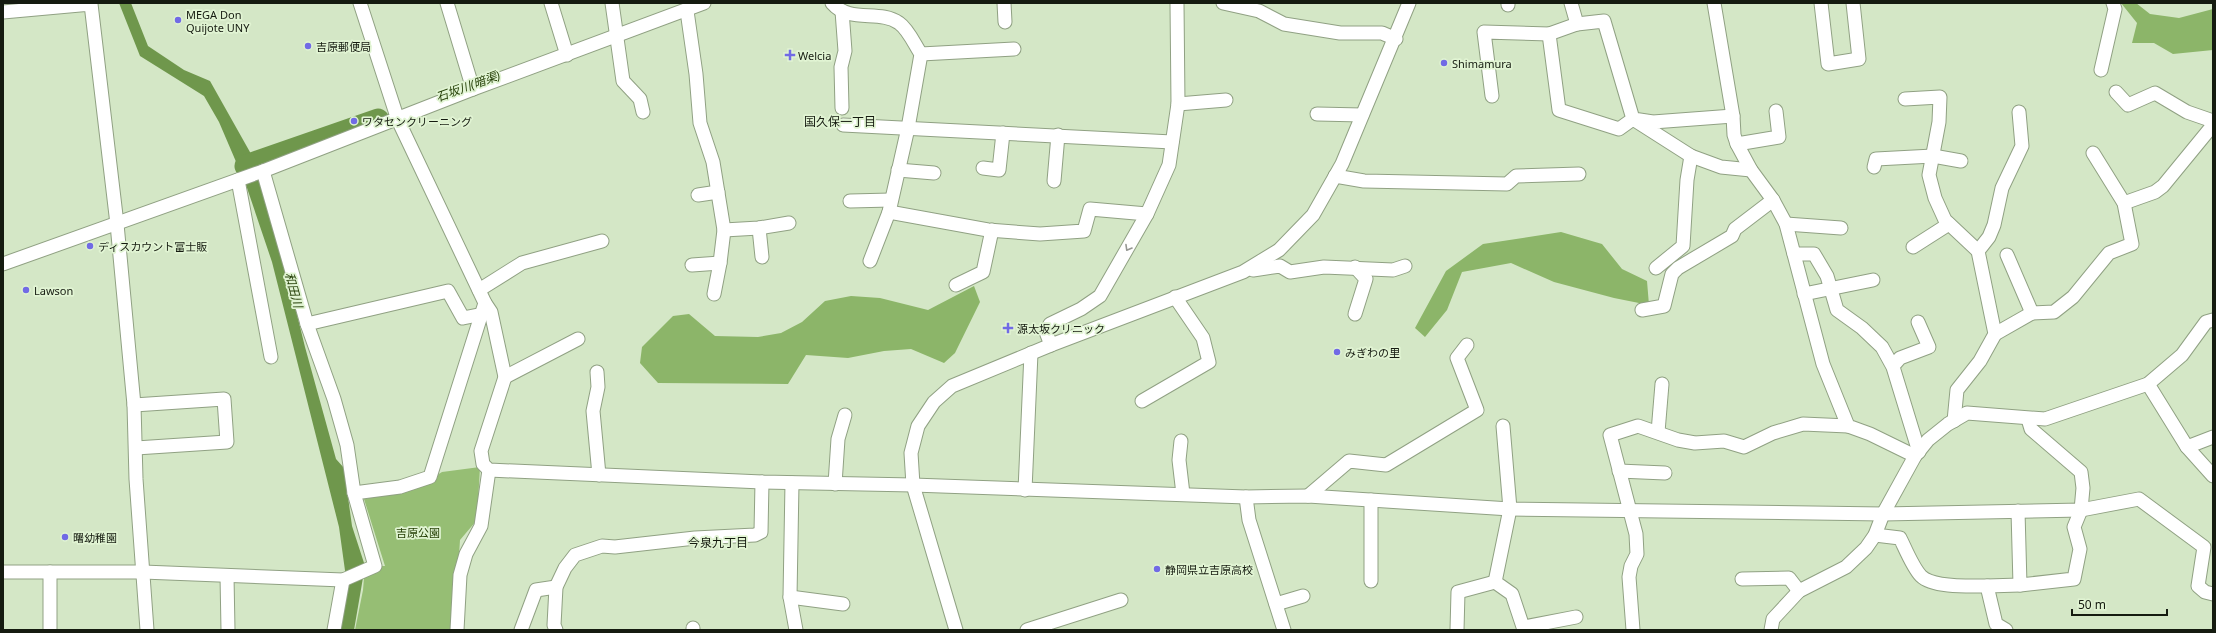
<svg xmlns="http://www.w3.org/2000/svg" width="2216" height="633" viewBox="0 0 2216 633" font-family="'Noto Sans','Noto Sans JP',sans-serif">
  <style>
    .green { fill: #96be74 }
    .forest { fill: #8cb569 }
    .water { fill: #6f974c }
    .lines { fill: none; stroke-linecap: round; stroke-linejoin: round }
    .river { stroke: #6f974c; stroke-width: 23 }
    .minor-casing { stroke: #90a183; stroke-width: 15 }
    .minor { stroke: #fff; stroke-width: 13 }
    .oneway { stroke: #969893 }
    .poi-dot { fill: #716ae5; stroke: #e1f4d3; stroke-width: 1.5 }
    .labels { text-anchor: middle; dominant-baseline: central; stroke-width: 3.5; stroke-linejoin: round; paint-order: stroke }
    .poi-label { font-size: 11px; fill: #151b10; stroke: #e1f4d3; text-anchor: start }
    .park-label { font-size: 11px; fill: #243e05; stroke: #e1f4d3 }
    .water-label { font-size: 12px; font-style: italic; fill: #27420a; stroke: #e1f4d3 }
    .neighbourhood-label { font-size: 12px; fill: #151b10; stroke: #e1f4d3 }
  </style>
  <rect width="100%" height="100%" fill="#d4e7c6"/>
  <polygon class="green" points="480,467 477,520 460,540 454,630 355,630 363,590 365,566 385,566 364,499 415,489 442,472"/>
  <g class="forest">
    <polygon points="2121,3 2136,3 2150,14 2179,18 2213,9 2213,50 2173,54 2154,43 2132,43 2137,23"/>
    <polygon points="1561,232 1602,244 1622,269 1647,281 1649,305 1614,298 1554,282 1511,263 1462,272 1447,310 1425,337 1415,328 1446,271 1483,244"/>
    <polygon points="974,286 980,302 955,353 944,363 911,349 884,351 848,358 806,355 788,384 658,383 640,363 642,347 673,316 689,314 715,336 758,337 781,333 802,322 825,301 851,296 880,298 928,310"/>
  </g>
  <polygon class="water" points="119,3 131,3 148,46 184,70 210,81 255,161 275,225 305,347 336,459 344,468 352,526 365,566 354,630 338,630 347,585 339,527 272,262 246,185 219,122 204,96 140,56"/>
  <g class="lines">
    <polyline class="river" points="246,166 378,120"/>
    <g class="minor-casing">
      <g id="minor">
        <polyline points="360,3 398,120 485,303 491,312 505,377 481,451 483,464 489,470 762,482 913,485 1246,497 1308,496 1510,509 1883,514 2081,510 2139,499 2204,547 2198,586 2205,592 2213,594"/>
        <polyline points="447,3 473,89"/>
        <polyline points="551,3 567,55"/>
        <polyline points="612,3 623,81 640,99 643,112"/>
        <path d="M832,3C850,24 879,9 899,23C908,29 915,45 921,54L908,128L889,212L870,261"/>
        <polyline points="1004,3 1005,22"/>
        <polyline points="1223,3 1259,11 1284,24 1340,33 1382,33 1396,39"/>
        <polyline points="1571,3 1577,24"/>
        <polyline points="1714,3 1733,116 1734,135 1737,144 1751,170 1773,200 1786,224 1823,364 1848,426 1870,434 1915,456"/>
        <polyline points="1821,3 1828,64 1859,59 1853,3"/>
        <polyline points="1508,5 1508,3"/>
        <polyline points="687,11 696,74 700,123 713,162 724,230 720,263 714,294"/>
        <polyline points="3,12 91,4 117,224 134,405 136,479 147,630"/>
        <polyline points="921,54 1014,49"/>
        <polyline points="2101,70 2115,9 2113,3"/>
        <polyline points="2116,92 2128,105 2155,93 2187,112 2213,121"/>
        <polyline points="1492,96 1484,32 1549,34"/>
        <polyline points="1905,99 1940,97 1939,122 1929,175 1935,198 1945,220 1978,251 1995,334 1980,361 1957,390 1954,421"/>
        <polyline points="1178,104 1226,100"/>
        <polyline points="842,108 841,67 845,51 842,11"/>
        <polyline points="1317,114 1362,115"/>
        <polyline points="1733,116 1653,122 1633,119 1619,129 1559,110 1549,34 1577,24 1604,21 1633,119 1691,156 1721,167 1751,170"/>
        <polyline points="843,125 1172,142"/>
        <polyline points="1737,144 1779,137 1776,111"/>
        <polyline points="1874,167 1876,159 1933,156 1961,161"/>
        <polyline points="983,168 999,170 1003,133"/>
        <polyline points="898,170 934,173"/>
        <polyline points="1335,176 1364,181 1507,184 1516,176 1579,174"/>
        <polyline points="238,180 271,357"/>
        <polyline points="1054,181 1058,135"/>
        <polyline points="698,195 718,192"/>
        <polyline points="850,201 891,200"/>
        <polyline points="2124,203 2155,192 2163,186 2213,125"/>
        <polyline points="889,212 988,230 1040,234 1084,231 1090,209 1147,214"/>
        <polyline points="1786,224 1841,228"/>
        <polyline points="759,228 762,257"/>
        <polyline points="724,230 759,228 789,223"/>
        <polyline points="1913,247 1949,224"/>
        <polyline points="1978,251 1989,237 1994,225 2002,188 2022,146 2019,112"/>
        <polyline points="1794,254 1814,254 1827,276 1837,310 1862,328 1882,347 1893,367 1919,452"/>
        <polyline points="2007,255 2032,313"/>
        <polyline points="3,264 263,171 473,89 704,3"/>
        <polyline points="692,265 720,263"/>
        <polyline points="1355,267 1366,279 1355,314"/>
        <polyline points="1656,268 1683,246 1687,180 1691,156"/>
        <polyline points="1253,270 1280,266 1290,272 1324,267 1393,270 1405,266"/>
        <polyline points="956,285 983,272 992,230"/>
        <polyline points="479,290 522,263 602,241"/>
        <polyline points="1804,294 1873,280"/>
        <polyline points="1642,310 1664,306 1672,274 1678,268 1732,236 1735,229 1773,200"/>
        <polyline points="307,324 448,291 463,318 483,314"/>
        <polyline points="1995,334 2032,313 2054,312 2073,297 2109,253 2132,244 2124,203 2093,153"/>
        <polyline points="1051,345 1046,332 1050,324 1081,309 1100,296 1147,214 1169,165 1178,104 1177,3"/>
        <polyline points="1893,366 1900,358 1929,347 1918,322"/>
        <polyline points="597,372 598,387 593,411 599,475"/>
        <polyline points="505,377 578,339"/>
        <polyline points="2148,384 2187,447 2213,476"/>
        <polyline points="1142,401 1209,362 1203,338 1175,297"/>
        <polyline points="134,405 224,399 227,442 136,448"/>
        <polyline points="1503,426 1510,509 1495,582 1512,594 1524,630"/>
        <polyline points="1658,432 1662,384"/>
        <polyline points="1181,441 1179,460 1183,494"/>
        <polyline points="2187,447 2213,437"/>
        <polyline points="1619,471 1665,473"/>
        <polyline points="792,483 790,597 796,630"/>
        <polyline points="835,484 838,439 845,415"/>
        <polyline points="1025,490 1031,353"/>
        <polyline points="354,493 400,487 430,477 485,303"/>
        <polyline points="1308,496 1349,461 1386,465 1477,410 1457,358 1467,345"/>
        <polyline points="1246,497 1249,520 1284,630"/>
        <polyline points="2018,511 2020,585"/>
        <path d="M1875,535L1900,538C1905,548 1913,568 1921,576C1933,588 1971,586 1987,586L1996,624L2006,630"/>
        <polyline points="3,572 143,572 343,580 375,566 354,493 347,445 334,399 307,324 263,171"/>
        <polyline points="227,576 228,630"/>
        <polyline points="1742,579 1789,578 1799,591"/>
        <polyline points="1371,581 1371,500"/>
        <polyline points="1987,586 2020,585 2074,579 2080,549 2074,527 2081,510 2083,488 2081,472 2031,429 2028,419"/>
        <polyline points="790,597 843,604"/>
        <polyline points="1276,604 1303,596"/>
        <polyline points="1524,627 1576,617"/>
        <polyline points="693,628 693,630"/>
        <polyline points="50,630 50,572"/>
        <polyline points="334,630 343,580"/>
        <polyline points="457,630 460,575 466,554 481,526 489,470"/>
        <polyline points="521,630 536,590 556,587"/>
        <polyline points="556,630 554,625 556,587 565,568 575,555 602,546 615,547 695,538 755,535 761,532 762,482"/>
        <polyline points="956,630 913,485 911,453 918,426 934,402 952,386 1051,345 1243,272 1279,250 1313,215 1342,164 1409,3"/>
        <polyline points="1027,630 1121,600"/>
        <polyline points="1457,630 1458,592 1495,582"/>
        <polyline points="1633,630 1629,577 1631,566 1637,554 1636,534 1610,435 1638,426 1678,440 1695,443 1724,441 1744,447 1773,433 1803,424 1848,426"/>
        <polyline points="1771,630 1773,619 1799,591 1846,567 1866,548 1875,535 1883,514 1915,456 1928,440 1948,424 1967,413 2045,419 2148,384 2182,355 2206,322 2213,320"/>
      </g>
    </g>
    <use href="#minor" class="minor"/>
  </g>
  <defs><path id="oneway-chevron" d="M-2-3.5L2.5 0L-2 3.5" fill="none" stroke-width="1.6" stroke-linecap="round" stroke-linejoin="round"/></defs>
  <use class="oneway" href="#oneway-chevron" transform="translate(1128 248) rotate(120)"/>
  <g class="poi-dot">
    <circle cx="178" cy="20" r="4"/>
    <circle cx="308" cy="46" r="4"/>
    <path d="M788 49h4v4h4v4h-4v4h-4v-4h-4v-4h4z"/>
    <circle cx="1444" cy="63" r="4"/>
    <circle cx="354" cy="121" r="4"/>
    <circle cx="90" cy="246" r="4"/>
    <circle cx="26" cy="290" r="4"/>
    <path d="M1006 322h4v4h4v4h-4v4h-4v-4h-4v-4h4z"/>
    <circle cx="1337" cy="352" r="4"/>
    <circle cx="65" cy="537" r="4"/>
    <circle cx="1157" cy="569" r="4"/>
  </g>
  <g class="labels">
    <g class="poi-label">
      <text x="186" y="14">MEGA Don<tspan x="186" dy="13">Quijote UNY</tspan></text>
      <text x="316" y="46">吉原郵便局</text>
      <text x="798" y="55">Welcia</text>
      <text x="1452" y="63">Shimamura</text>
      <text x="362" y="121">ワタセンクリーニング</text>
      <text x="98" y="246">ディスカウント富士販</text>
      <text x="34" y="290">Lawson</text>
      <text x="1017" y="328">源太坂クリニック</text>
      <text x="1345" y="352">みぎわの里</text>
      <text x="73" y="537">曙幼稚園</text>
      <text x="1165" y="569">静岡県立吉原高校</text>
    </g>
    <g class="park-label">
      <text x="418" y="532">吉原公園</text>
    </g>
    <g class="water-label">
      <text transform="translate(468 86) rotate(-20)">石坂川(暗渠)</text>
      <text transform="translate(294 290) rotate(75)">和田川</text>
    </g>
    <g class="neighbourhood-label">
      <text x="840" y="121">国久保一丁目</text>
      <text x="718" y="542">今泉九丁目</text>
    </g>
  </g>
  <rect width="2216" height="633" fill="none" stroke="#151b10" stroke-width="8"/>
  <path d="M2072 609v6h95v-6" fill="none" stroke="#151b10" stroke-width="2"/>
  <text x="2078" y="609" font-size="12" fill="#151b10" stroke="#e1f4d3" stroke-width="3" paint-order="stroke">50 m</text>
</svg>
